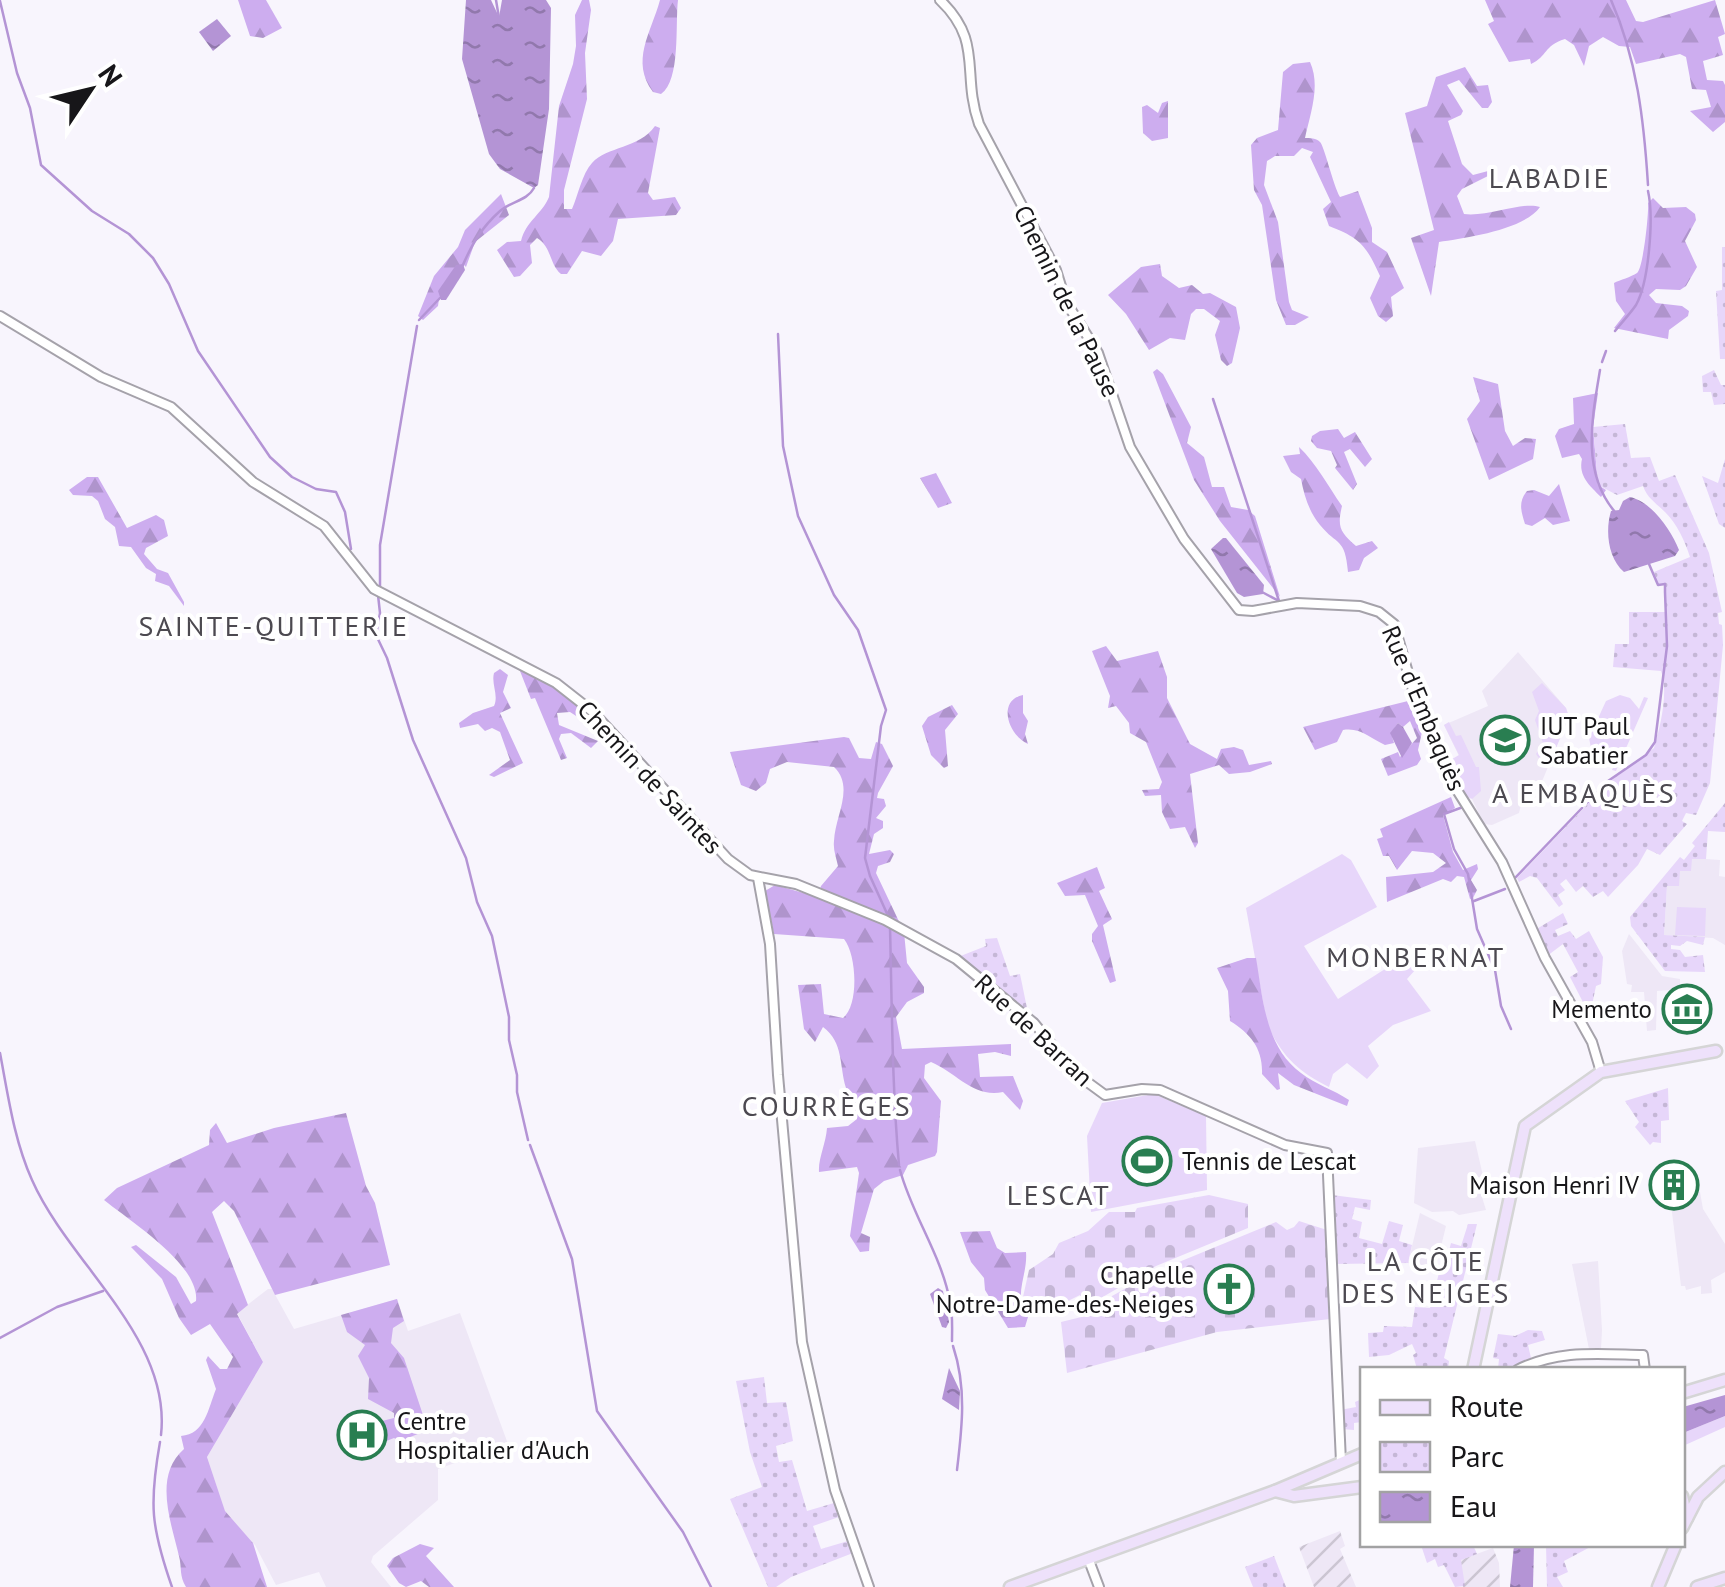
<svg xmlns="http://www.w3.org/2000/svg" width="1725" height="1587" viewBox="0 0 1725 1587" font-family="'PT Sans',sans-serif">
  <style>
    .built { fill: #eee7f6 }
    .industrial { fill: url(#industrial-furrows) }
    .grass { fill: #e7d6fa }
    .forest { fill: url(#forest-firs) }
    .cemetery { fill: url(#cemetery-stones) }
    .park { fill: url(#park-dots) }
    .water { fill: url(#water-ripples) }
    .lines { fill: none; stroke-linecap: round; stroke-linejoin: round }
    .stream { stroke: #b494d5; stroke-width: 2.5 }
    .minor-casing { stroke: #a5a2aa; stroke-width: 12 }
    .major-casing { stroke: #d5d5d6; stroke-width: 15 }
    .minor { stroke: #fff; stroke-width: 8 }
    .major { stroke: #eee1fb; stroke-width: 10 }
    .labels { text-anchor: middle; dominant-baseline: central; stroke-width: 8; stroke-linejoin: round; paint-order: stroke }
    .street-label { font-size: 25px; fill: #171619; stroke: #fff }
    .poi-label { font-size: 25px; fill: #171619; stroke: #fff; text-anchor: start }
    .neighbourhood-label { font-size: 28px; letter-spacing: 2.5px; fill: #4c4950; stroke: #fff }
  </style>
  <defs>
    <pattern id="industrial-furrows" width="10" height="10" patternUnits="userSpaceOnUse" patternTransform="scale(2.5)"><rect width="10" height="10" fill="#eee7f6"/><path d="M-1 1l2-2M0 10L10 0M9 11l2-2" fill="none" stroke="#cbc5d2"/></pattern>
    <pattern id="forest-firs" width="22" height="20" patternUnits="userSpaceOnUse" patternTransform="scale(2.5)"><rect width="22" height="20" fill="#cdadef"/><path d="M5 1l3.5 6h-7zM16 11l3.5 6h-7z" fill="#af94cc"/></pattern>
    <pattern id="cemetery-stones" width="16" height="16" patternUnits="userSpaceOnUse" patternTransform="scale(2.5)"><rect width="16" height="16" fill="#e7d6fa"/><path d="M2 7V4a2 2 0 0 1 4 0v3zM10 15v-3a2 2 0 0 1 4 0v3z" fill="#c5b7d6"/></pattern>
    <pattern id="park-dots" width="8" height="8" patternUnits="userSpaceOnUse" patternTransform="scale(2.5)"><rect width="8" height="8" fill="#e7d6fa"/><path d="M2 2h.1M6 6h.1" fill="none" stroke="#c5b7d6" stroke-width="1.8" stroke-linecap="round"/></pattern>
    <pattern id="water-ripples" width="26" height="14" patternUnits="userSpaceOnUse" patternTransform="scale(2.5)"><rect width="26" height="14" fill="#b494d5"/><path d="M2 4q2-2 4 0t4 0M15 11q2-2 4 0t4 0" fill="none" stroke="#9178ac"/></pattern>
  </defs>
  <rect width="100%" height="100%" fill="#f8f5fd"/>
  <g class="built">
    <polygon points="1518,652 1566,708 1569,717 1535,798 1521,805 1519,813 1492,825 1484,824 1472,799 1473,785 1444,725 1488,706 1482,691"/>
    <polygon points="1691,858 1720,860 1719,876 1725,877 1725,945 1713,938 1664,935 1667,885"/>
    <polygon points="1629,934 1662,976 1680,979 1680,989 1657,991 1656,1030 1647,1031 1644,992 1631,992 1632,985 1627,984 1622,951"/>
    <polygon points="1475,1141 1483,1176 1476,1178 1486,1210 1459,1215 1453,1211 1432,1212 1414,1203 1418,1148"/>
    <polygon points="1691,1191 1700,1192 1703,1209 1725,1244 1725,1272 1711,1280 1712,1293 1701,1294 1701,1286 1686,1290 1685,1286 1681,1286 1670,1196"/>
    <polygon points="1420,1213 1446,1226 1436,1267 1440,1271 1408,1263"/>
    <polygon points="1598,1261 1602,1330 1601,1349 1589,1349 1572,1264"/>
    <polygon points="268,1289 272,1289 294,1329 397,1299 408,1331 460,1313 508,1444 438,1469 438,1500 373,1556 371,1562 391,1587 326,1587 319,1572 276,1585 255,1545 225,1512 207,1457 263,1362 237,1313"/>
  </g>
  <g class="industrial">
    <polygon points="1340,1531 1345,1546 1340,1549 1356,1587 1314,1587 1299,1547"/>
    <polygon points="1493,1548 1499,1563 1500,1587 1463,1587 1460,1560"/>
  </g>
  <g class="grass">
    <polygon points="1542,683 1566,708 1569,717 1550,762 1541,761 1536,754 1543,743 1535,720 1539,711 1532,692"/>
    <polygon points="1620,695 1630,698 1639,709 1644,697 1648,698 1616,771 1612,770 1616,761 1605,762 1592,753 1589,738 1606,701"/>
    <polygon points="1449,722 1456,736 1461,735 1476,767 1479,767 1481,791 1472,799 1463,795 1447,762 1459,755 1444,725"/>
    <path d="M1342,854L1351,860L1377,907L1304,946L1338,999L1418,948L1427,957L1407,979L1431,1011L1393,1025L1368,1046L1379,1066L1367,1079L1347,1063L1333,1074L1329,1087C1298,1072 1281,1055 1267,1024L1246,908Z"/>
    <polygon points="1677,907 1706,908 1705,936 1675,935"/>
    <polygon points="1154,1094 1206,1116 1207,1190 1091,1212 1087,1136 1102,1103"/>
    <polygon points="1725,1416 1725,1427 1683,1446 1683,1433"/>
  </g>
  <g class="forest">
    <polygon points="238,0 266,0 282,28 263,38 250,36"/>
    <path d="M582,0H589L591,10L585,53L587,99L564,190V209H572C578,195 582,174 592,163C607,146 639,149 655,126L660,128L648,193L653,200L675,197L681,208L676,215L618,219L613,241L601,256L582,251L567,274H561C549,264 552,247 537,238L530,245L532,263L520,276L514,277L497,250L507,242L521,241C526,221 542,214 549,197L559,106L573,64L576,46L575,15Z"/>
    <path d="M660,0H678C675,24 681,80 661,94L653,92C630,61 651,33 660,0Z"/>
    <path d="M1485,0H1626L1636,21L1643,22L1715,0L1725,34L1718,37L1723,55L1703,61L1707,80L1723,81L1725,85V122L1713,132L1690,111L1711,107L1706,90L1692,89L1686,57L1680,54L1636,64L1630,47L1619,46L1603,37L1589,46L1584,66L1574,45L1565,39C1543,46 1548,56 1531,64L1530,59L1509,62L1488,24L1494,21Z"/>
    <path d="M1310,62C1321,86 1310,114 1305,138C1309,138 1317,138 1320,142C1324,145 1333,185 1340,197L1358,191L1372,228V242L1387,252L1404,288L1391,297L1393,316L1386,322L1378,316L1370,298L1380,276C1366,245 1360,238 1329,226L1323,209L1331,202L1310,157L1313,152L1302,148L1294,156H1275L1267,161L1264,185L1278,222L1289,302L1292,310L1309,317L1295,325H1286L1276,300L1262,205L1254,190L1251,145L1257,138L1278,130L1283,72L1293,64Z"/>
    <path d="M1465,67L1477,86L1488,85L1492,102L1488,108H1482L1459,80L1447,85L1463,111L1461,115L1448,121L1462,164L1473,175L1488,171L1490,175L1462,189L1457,196L1464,214C1489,217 1523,201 1540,207C1524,230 1465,238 1439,242L1431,296L1411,238L1434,230L1405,113L1427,106L1436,77Z"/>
    <polygon points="1168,101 1168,138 1152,141 1143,133 1142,107 1147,105 1158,113 1162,103"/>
    <polygon points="501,194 509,215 475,242 466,267 463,264 439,299 438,306 423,320 418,316 434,276 458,247 465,230"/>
    <path d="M1653,198L1663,208L1686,207L1695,214L1696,220L1685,241L1697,267L1686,286L1680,290L1656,289L1649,295L1656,303L1682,306L1689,311L1688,316L1669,330L1668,339L1614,328L1625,314L1616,301L1614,283C1620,280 1631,277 1637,273C1643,269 1649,214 1648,203Z"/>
    <polygon points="1160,264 1162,276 1179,288 1192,285 1203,294 1210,293 1236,307 1240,328 1232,363 1227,366 1221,360 1215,335 1220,321 1204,309 1196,309 1191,314 1185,340 1170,338 1149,350 1126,314 1108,295 1141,267"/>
    <polygon points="1157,369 1163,374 1191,427 1187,443 1204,457 1212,487 1224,487 1231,507 1248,510 1255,516 1280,597 1220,521 1194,480 1153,372"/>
    <polygon points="1473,377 1498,384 1505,431 1513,446 1525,438 1536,439 1533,459 1489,480 1467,419 1480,401"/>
    <path d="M1598,393L1593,427L1598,485L1606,490L1601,497C1590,486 1578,476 1582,459L1579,454L1562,458L1555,436L1559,429L1574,424L1573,398Z"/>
    <polygon points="1338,429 1344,438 1355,432 1372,459 1365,467 1350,449 1344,452 1357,484 1353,490 1335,468 1337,465 1331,451 1317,448 1311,441 1312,436 1320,431"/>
    <path d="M1299,447C1316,463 1328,486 1342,506C1337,527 1340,532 1356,546L1372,541L1378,548L1364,558L1359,570L1348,572C1345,537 1337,546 1320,525C1309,512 1304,495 1301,479L1291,472L1283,456L1300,454Z"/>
    <polygon points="936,473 952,503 938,508 920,478"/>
    <polygon points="87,477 98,477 127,528 156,515 164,520 168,536 146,548 144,554 157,569 168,573 184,602 184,606 169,586 155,581 156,574 146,568 131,547 119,546 115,527 105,519 98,501 92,496 73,495 69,490"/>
    <path d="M1559,484L1570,521L1553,525L1545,518L1532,526L1525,524C1521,511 1518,502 1527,491L1534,490L1549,496Z"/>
    <polygon points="1106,646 1117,661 1158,651 1167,677 1167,698 1190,744 1217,759 1221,749 1234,747 1243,750 1249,765 1271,761 1272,764 1250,772 1229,774 1219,765 1190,774 1198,843 1195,848 1185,827 1170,829 1162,812 1161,795 1145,796 1142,790 1159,789 1162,782 1146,742 1130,733 1129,723 1116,706 1108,708 1110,696 1092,651"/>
    <polygon points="518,666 552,683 607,730 604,734 570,712 557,713 559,725 598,741 591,748 571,733 561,734 559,739 567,758 561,760 535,698 531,699"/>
    <path d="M500,669L508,675L503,692L511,708L500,713L523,763L494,777L489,775L510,760L500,732L492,728L485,731L478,724L460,728L459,723L473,713L494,706C499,695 491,684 494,673Z"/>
    <path d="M1023,695V713L1028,721L1025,734L1028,744C1009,736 996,701 1023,695Z"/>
    <path d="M1408,701L1422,732L1418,750L1421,759L1417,765L1388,776L1381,759L1398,752L1400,757L1417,738L1410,721L1403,727L1398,723L1391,733L1394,743L1385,745C1370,738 1360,727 1343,730L1337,742L1315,750L1303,727Z"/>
    <polygon points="952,705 958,714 945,730 948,766 944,768 931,755 922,726 928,717"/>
    <path d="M844,737L849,738L859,758L871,759L876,742L882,744L893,766L878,793L877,798L884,799L886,806L876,818L883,821V828L874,834L869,854L890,850L894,854L890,862L878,866L876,873L904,932L907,963L924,987V993L907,1002L896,1017L902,1049L1011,1044V1056L995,1052L978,1054L980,1077L1013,1076L1023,1101L1020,1110L1003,1092C973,1098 957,1073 931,1062L925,1065L924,1078L941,1101L937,1152L935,1156L908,1165L903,1175L884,1181L874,1189L861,1233L870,1237L869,1251L860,1252L850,1236L859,1173L857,1167L819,1172C818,1159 826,1143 827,1128L848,1126L857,1119C856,1107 849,1099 846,1088C839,1065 844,1043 823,1027L815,1042L804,1029L798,985L821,984L824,1014L843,1018C859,1006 857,955 844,939L774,934L765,891L775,885L818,897L821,886L838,866C836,857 833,850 834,841C835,816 855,787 834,767L787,762L770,769L766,783L756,791L741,785L730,752Z"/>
    <polygon points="1451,797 1455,808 1443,815 1453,852 1463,870 1477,864 1478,869 1471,880 1477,890 1473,898 1470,899 1464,877 1457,876 1451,882 1443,879 1387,902 1386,877 1433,872 1446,863 1433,853 1412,851 1397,870 1389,856 1383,856 1377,839 1383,837 1380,829"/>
    <polygon points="1097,867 1105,888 1099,891 1112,919 1103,925 1116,981 1110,983 1092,941 1092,934 1098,926 1085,895 1065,896 1057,883"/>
    <path d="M1247,958H1256C1263,998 1265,1047 1301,1073C1315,1084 1334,1090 1349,1100L1347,1106L1294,1085L1278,1073L1280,1089L1277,1090L1262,1074C1263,1049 1251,1034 1230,1021L1228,991L1217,968Z"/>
    <path d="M346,1113L366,1186L375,1203L390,1265L275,1295L234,1211L224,1201L212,1212L248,1305L237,1314L263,1362L207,1457L225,1511L253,1543L267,1587H186C179,1576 182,1568 179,1556C171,1522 153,1476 184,1449L181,1436C205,1434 208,1409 216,1389L206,1360L208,1356L220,1369H227L233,1357L210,1324L191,1335L179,1318L162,1279L131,1247L136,1245L176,1277L191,1304L196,1301C200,1265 130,1221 104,1200L117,1188L209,1145L210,1130L216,1123L227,1143L274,1128Z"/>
    <path d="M990,1231L997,1248L1005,1253L1026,1252C1028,1276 1012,1296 1028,1317L1025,1327L1008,1328L985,1290L984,1278L971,1262L960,1232Z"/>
    <polygon points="397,1299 404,1321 393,1328 391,1343 404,1358 428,1430 400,1441 394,1438 384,1442 374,1423 394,1418 394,1413 368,1399 369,1378 358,1356 365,1345 347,1332 341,1315"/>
    <polygon points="420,1544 434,1548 426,1556 454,1587 429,1587 421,1581 406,1587 399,1583 387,1566 393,1558"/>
  </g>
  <g class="cemetery">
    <polygon points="1209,1195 1248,1204 1248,1228 1156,1266 1101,1298 1083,1302 1080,1295 1060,1305 1058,1300 1054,1302 1055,1307 1034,1315 1029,1313 1023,1297 1029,1270 1053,1254 1059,1243 1088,1231 1109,1212 1135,1212 1137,1208"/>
    <polygon points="1299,1221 1327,1230 1330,1319 1217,1332 1067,1373 1061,1322 1106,1311 1112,1296 1157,1271 1276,1222 1287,1230 1294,1227"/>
  </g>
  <g class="park">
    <polygon points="1722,247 1725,247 1725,359 1720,359 1716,291 1722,290"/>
    <polygon points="1714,370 1721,385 1725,385 1725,404 1714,405 1711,392 1703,392 1702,376"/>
    <path d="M1625,424L1631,458L1650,457L1659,481L1675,475L1709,553L1722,612L1718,613L1719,624L1722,625L1723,645L1710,783L1696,815L1686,813L1682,821L1687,824L1660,855L1647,849L1638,865L1608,897L1603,891L1593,897L1583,886L1576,892L1566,879L1560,884L1565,890L1558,895L1563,904L1559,907L1537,878L1530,876L1519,882L1517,878L1609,782L1654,748C1660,728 1669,691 1661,671L1613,667L1615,644H1629V612H1666V583L1658,584L1654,572L1690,557C1685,541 1677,524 1665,512C1655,502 1648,499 1643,486L1617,495L1598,485L1593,427Z"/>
    <polygon points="1725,459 1725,528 1719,524 1702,476 1718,483"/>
    <polygon points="1725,803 1725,832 1708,831 1706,859 1692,859 1691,871 1680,871 1679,886 1667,886 1664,935 1705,937 1703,945 1687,941 1680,946 1671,945 1671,949 1680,950 1685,957 1703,955 1705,972 1665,971 1631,926 1630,917 1680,857 1684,860 1695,846 1692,843"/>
    <polygon points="1563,913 1568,924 1555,930 1558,936 1570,931 1576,939 1589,931 1603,957 1601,984 1596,986 1592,1005 1586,1008 1570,977 1578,972 1563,944 1547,956 1535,930"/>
    <polygon points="997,938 1010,976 1020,974 1028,1013 958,957 986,946 985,939"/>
    <polygon points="1668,1088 1669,1120 1661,1121 1661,1143 1653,1142 1650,1145 1635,1127 1639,1122 1625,1101"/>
    <polygon points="1332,1195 1371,1200 1370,1210 1355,1207 1352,1219 1362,1222 1359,1238 1382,1244 1389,1221 1403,1225 1399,1241 1412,1245 1408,1263 1334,1264"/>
    <polygon points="1468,1224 1477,1224 1444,1358 1449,1361 1448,1369 1417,1369 1413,1355 1416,1353 1412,1344 1389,1355 1369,1357 1368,1333 1383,1332 1384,1326 1412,1327 1415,1307 1430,1308 1439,1273 1443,1274 1451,1243 1461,1246"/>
    <polygon points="1528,1330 1542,1331 1545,1340 1528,1345 1531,1358 1506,1369 1498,1369 1499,1359 1493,1358 1498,1334 1515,1336"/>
    <polygon points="764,1377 767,1403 786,1402 793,1441 776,1446 779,1462 792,1460 807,1511 834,1503 839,1517 813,1526 821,1549 848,1541 853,1553 791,1577 776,1587 768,1587 730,1499 762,1487 750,1452 736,1381"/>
    <polygon points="1362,1399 1362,1422 1354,1423 1354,1430 1341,1429 1340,1410 1356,1407 1355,1402"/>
    <polygon points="1421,1545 1473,1545 1477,1554 1461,1560 1465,1586 1455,1587 1444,1565 1438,1567 1435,1559 1427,1563"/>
    <polygon points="1546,1545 1594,1544 1594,1545 1564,1561 1568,1572 1557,1577 1563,1587 1547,1587"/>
    <polygon points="1274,1556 1286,1587 1253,1587 1245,1567"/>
  </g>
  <g class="water">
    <polygon points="466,0 491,0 499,17 502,0 546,0 551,8 549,109 538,185 534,188 500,169 489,154 462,59"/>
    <polygon points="217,19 231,36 213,51 199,32"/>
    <polygon points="463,264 465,270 446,300 441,300 438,291 456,265"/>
    <path d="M1630,497C1652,502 1671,530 1679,550L1675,556L1624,572C1608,558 1605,531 1611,511L1619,510L1623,501Z"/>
    <polygon points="1223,538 1226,538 1264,585 1263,594 1244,597 1237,593 1211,549"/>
    <polygon points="1398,723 1403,727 1412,743 1402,758 1390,733"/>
    <polygon points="938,1288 943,1291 949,1322 946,1328 942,1327 930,1294"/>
    <polygon points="949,1368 960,1391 959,1410 942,1399"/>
    <polygon points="1725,1395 1725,1416 1683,1433 1683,1407"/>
    <polygon points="1514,1545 1534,1545 1533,1587 1510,1587"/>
  </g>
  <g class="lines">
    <g class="stream">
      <polyline points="496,0 499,18"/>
      <path d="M1611,0C1637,59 1644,121 1648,185"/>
      <polyline points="0,1 17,73 30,108 41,165 92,211 129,234 153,258 169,284 198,351 270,457 292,477 316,489 336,492 345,512 351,549"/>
      <path d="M462,267C472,244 481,228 500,211C511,201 527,201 534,188"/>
      <polyline points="419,320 440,298"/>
      <path d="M1615,331C1621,323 1630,314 1636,305C1649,282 1654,217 1648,191"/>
      <polyline points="778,334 783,446 798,516 834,595 858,630 886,710 881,726 865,858 870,876 889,918"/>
      <polyline points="1602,362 1606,351"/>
      <path d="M1600,370C1592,418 1581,472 1615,512"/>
      <polyline points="1213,399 1279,601 1262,592"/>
      <polyline points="380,587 380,545 417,326"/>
      <polyline points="378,595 380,613 376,635 387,658 413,740 466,858 477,902 492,936 509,1017 509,1040 517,1075 517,1092 528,1140"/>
      <polyline points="1417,711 1428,736"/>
      <polyline points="1459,801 1463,807 1444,814 1454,849 1468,874 1477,929 1495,970 1501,1006 1511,1029"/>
      <polyline points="1584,806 1608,781 1646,755 1655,742 1667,646 1665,592 1665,584 1658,585 1649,564"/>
      <polyline points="1514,879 1582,808"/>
      <polyline points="1474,901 1505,889"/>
      <path d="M890,927C892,1006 892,1088 899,1165"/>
      <path d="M0,1053C8,1095 14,1140 32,1180C69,1264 172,1338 161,1435"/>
      <polyline points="530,1145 572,1259 597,1411 683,1532 711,1587"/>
      <path d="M900,1170C912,1215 942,1256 950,1302C953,1314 952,1328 952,1341"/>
      <polyline points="0,1338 57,1307 103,1291"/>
      <path d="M953,1346C967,1388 962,1428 957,1470"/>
      <path d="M160,1442C149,1504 151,1527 172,1587"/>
    </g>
    <g class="minor-casing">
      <g id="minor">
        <path d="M940,0C984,42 961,73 979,124L1056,270L1066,302L1098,353L1130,447L1184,539L1239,610L1253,611L1297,603L1360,606L1379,612L1394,624L1415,697L1455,787L1502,862L1545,958L1592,1042L1601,1072"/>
        <polyline points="0,316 101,377 171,407 253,482 324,526 374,589 556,683 593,712 728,859 750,875 796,884 885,920 956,959 1034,1023 1075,1073 1105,1095 1142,1089 1160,1090 1285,1145 1327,1153 1341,1462"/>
        <polyline points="758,878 770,944 778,1075 802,1342 835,1490 869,1587"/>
        <path d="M1517,1370C1558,1349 1599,1354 1643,1355L1645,1370"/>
        <polyline points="1088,1558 1099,1587"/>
      </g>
    </g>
    <g class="major-casing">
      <g id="major">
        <polyline points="1473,1370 1525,1126 1601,1072 1716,1051"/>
        <polyline points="1682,1393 1725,1380"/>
        <polyline points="1275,1491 1294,1496 1362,1487"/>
        <polyline points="1682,1496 1687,1518"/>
        <polyline points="1682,1528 1698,1497 1725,1472"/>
        <polyline points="1010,1587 1275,1491 1362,1454"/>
        <polyline points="1658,1587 1676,1544"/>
        <polyline points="1697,1587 1725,1578"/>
      </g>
    </g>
    <use href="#minor" class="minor"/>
    <use href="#major" class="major"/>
  </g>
  <defs>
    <g id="university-ring" transform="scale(2.5)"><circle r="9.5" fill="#fff" stroke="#297e51" stroke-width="1.5"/><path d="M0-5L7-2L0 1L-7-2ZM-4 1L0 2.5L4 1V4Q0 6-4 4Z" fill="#297e51"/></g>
    <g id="museum-ring" transform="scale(2.5)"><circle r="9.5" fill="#fff" stroke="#297e51" stroke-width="1.5"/><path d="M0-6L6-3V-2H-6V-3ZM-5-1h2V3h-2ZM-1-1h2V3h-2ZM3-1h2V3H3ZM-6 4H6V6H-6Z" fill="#297e51"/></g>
    <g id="stadium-ring" transform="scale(2.5)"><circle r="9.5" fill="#fff" stroke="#297e51" stroke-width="1.5"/><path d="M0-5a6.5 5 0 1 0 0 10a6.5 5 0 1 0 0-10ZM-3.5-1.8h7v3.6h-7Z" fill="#297e51"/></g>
    <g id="building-ring" transform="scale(2.5)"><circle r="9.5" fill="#fff" stroke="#297e51" stroke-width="1.5"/><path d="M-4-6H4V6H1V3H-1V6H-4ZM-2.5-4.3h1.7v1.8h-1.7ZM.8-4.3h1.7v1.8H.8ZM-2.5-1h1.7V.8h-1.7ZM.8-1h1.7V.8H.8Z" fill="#297e51"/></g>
    <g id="church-ring" transform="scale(2.5)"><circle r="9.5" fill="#fff" stroke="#297e51" stroke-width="1.5"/><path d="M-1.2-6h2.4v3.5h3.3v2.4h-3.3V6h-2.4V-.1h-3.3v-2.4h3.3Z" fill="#297e51"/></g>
    <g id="hospital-ring" transform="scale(2.5)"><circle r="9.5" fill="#fff" stroke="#297e51" stroke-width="1.5"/><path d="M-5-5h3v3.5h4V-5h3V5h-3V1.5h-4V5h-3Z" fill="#297e51"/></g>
  </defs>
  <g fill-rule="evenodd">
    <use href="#university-ring" x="1505" y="740"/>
    <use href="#museum-ring" x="1687" y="1009"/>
    <use href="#stadium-ring" x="1147" y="1161"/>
    <use href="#building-ring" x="1674" y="1185"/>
    <use href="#church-ring" x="1229" y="1289"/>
    <use href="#hospital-ring" x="362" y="1435"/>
  </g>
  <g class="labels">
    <g class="street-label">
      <text transform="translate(1067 301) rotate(64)">Chemin de la Pause</text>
      <text transform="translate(1424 708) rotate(67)">Rue d'Embaquès</text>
      <text transform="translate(650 777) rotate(47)">Chemin de Saintes</text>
      <text transform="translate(1034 1030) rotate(43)">Rue de Barran</text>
    </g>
    <g class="poi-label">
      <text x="1540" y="726">IUT Paul<tspan x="1540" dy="29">Sabatier</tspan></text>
      <text x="1652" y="1009" text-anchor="end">Memento</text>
      <text x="1182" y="1161">Tennis de Lescat</text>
      <text x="1639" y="1185" text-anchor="end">Maison Henri IV</text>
      <text x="1194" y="1275" text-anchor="end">Chapelle<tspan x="1194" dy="29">Notre-Dame-des-Neiges</tspan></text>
      <text x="397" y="1421">Centre<tspan x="397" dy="29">Hospitalier d'Auch</tspan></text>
    </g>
    <g class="neighbourhood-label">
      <text x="1550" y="177">LABADIE</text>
      <text x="274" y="625">SAINTE-QUITTERIE</text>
      <text x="1584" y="792">A EMBAQUÈS</text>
      <text x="1416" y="956">MONBERNAT</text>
      <text x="827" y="1105">COURRÈGES</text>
      <text x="1059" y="1194">LESCAT</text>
      <text x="1426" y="1260">LA CÔTE<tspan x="1426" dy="32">DES NEIGES</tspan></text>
    </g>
  </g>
  <rect x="1360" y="1367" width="325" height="180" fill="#ffffff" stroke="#a2a2a3" stroke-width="2.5"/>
  <rect x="1380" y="1400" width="50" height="15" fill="#eee1fb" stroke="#a2a2a3" stroke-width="2.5"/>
  <text x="1450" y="1417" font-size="30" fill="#171619">Route</text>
  <rect x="1380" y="1442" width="50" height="30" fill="url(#park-dots)" stroke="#a2a2a3" stroke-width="2.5"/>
  <text x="1450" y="1467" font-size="30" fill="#171619">Parc</text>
  <rect x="1380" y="1492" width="50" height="30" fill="url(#water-ripples)" stroke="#a2a2a3" stroke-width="2.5"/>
  <text x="1450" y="1517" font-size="30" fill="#171619">Eau</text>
  <g transform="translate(90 90) rotate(55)" stroke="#ffffff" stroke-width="8" paint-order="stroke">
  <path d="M0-8L18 38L0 25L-18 38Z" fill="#171619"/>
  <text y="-15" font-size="28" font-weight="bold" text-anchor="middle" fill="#171619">N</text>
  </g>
</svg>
